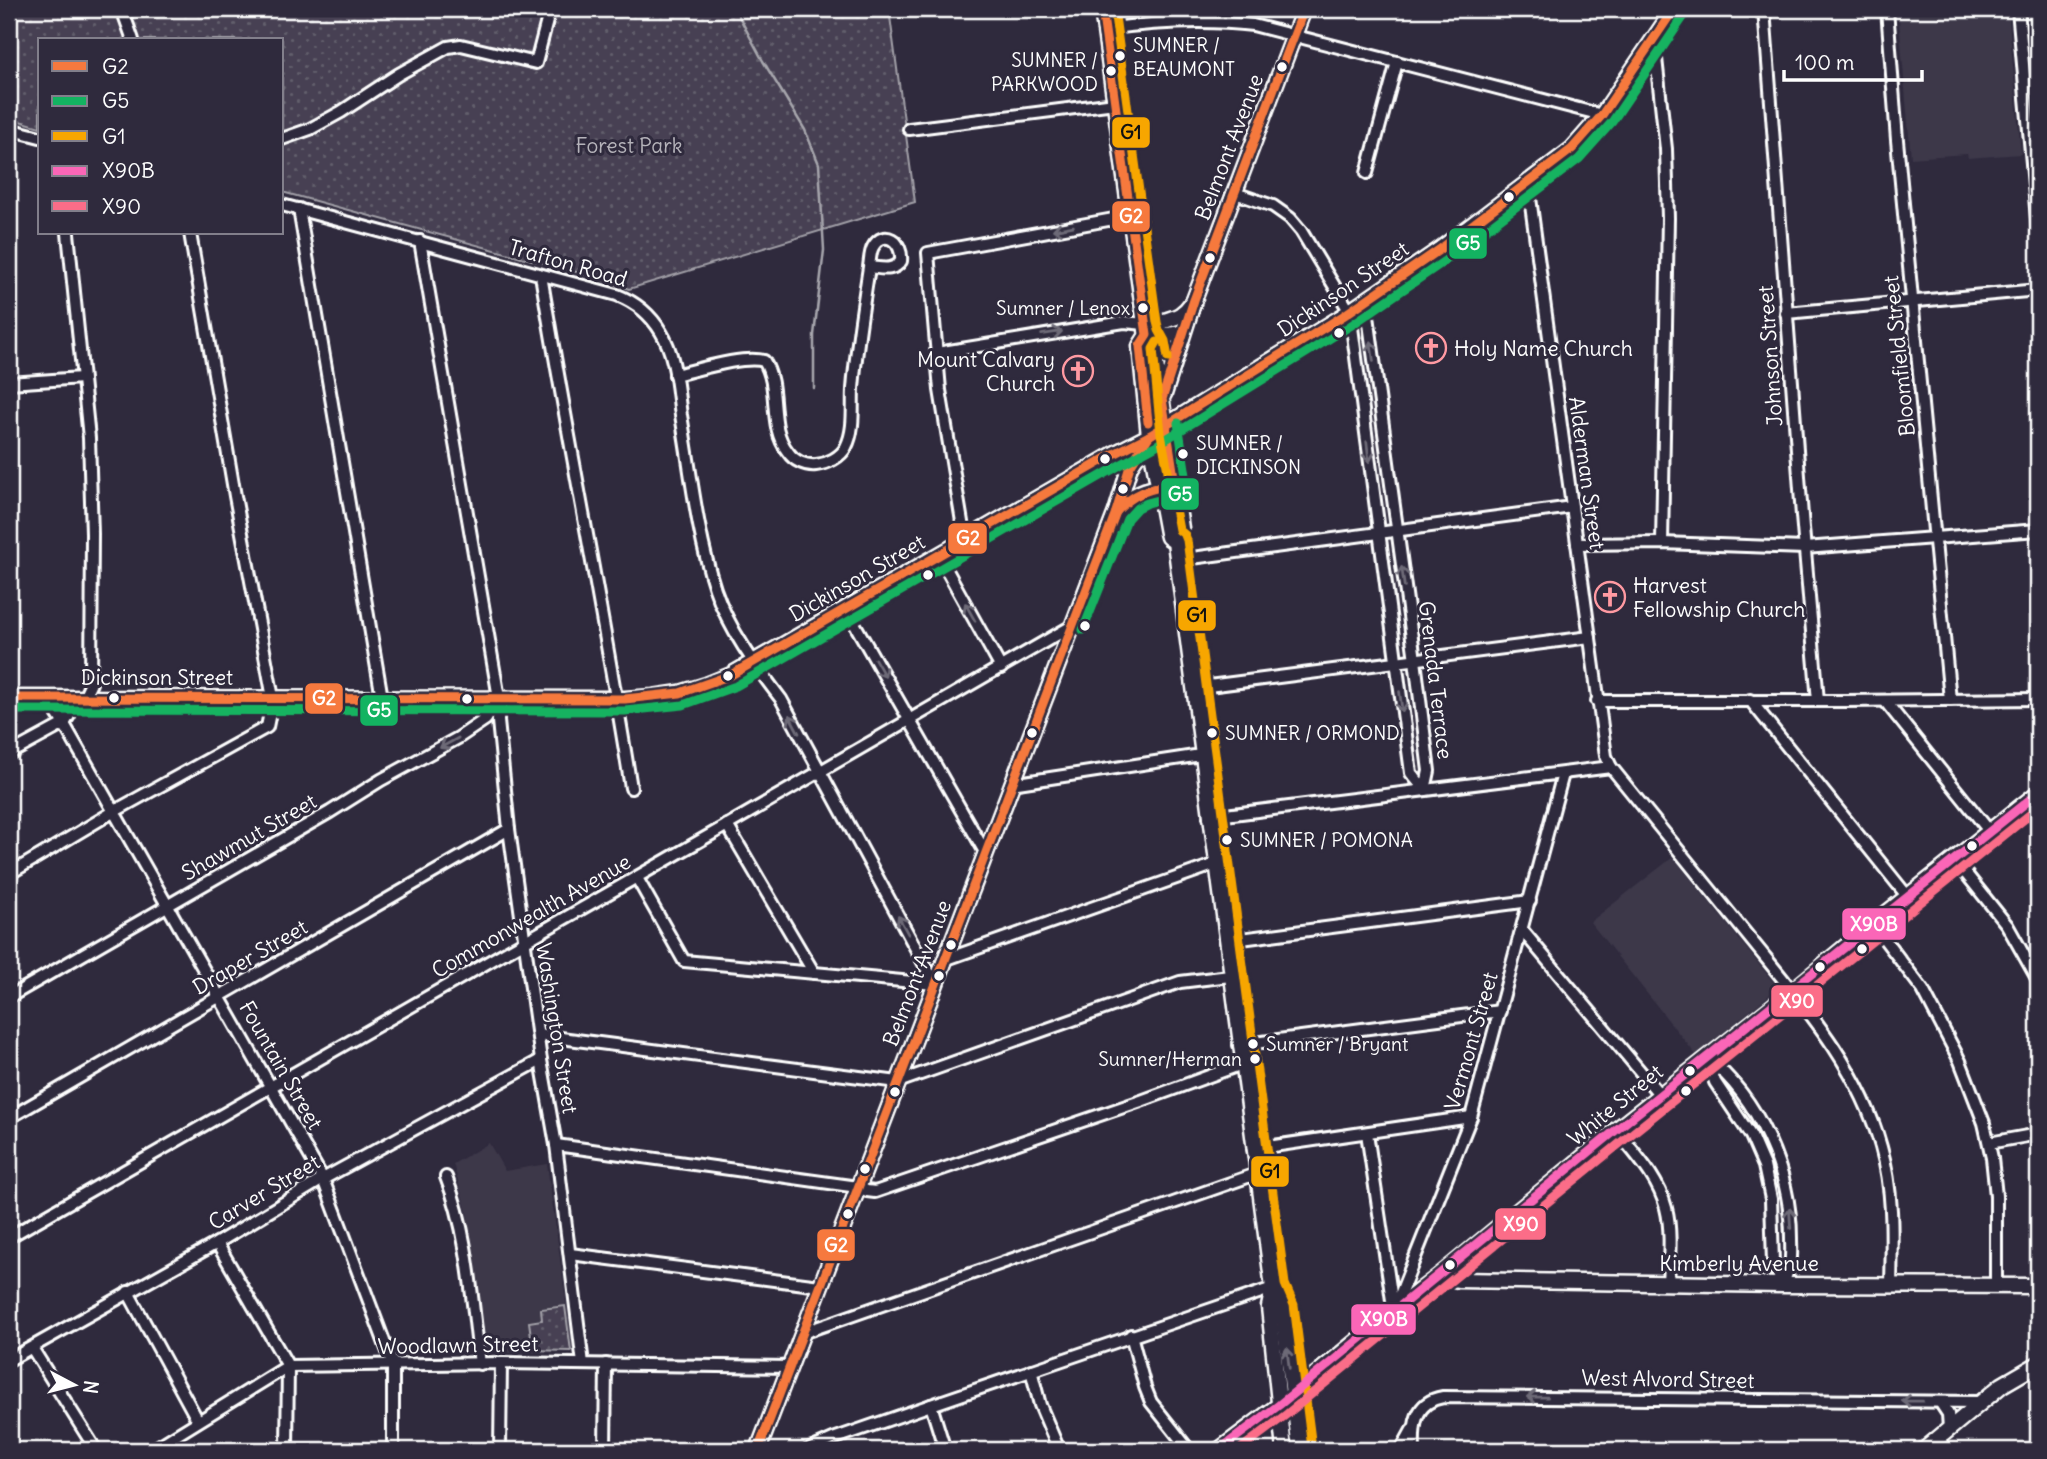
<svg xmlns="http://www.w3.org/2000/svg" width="2047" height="1459" viewBox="0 0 2047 1459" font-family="Delius,sans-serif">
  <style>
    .built { fill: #3c3749 }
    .park { fill: url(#park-dots); stroke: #a2a0a8; stroke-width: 2 }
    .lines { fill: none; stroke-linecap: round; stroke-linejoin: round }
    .stream { stroke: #a7a6ad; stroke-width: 2.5 }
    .minor-casing { stroke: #fff; stroke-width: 16 }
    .major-casing { stroke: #fff; stroke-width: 19 }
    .minor { stroke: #2f2a3d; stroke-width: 10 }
    .major { stroke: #2f2a3d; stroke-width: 14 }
    .bus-1-casing { stroke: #2f2a3d; stroke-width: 14 }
    .bus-2-casing { stroke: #2f2a3d; stroke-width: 14 }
    .bus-3-casing { stroke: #2f2a3d; stroke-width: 14 }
    .bus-4-casing { stroke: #2f2a3d; stroke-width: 14 }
    .bus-5-casing { stroke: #2f2a3d; stroke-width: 14 }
    .bus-1 { stroke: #f6793e; stroke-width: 9 }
    .bus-2 { stroke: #13b361; stroke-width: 9 }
    .bus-3 { stroke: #f7a600; stroke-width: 9 }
    .bus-4 { stroke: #fa66b7; stroke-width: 9 }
    .bus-5 { stroke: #fb6d88; stroke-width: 9 }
    .oneway { stroke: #6d6a77 }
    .bus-dot { fill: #fff; stroke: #2f2a3d; stroke-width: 2.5 }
    .labels { text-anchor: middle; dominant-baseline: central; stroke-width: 6; stroke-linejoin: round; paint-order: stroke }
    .bus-label { font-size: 19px; fill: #fff; stroke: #2f2a3d; text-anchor: start }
    .park-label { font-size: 21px; fill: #b5b3ba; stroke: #2f2a3d }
    .street-label { font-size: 21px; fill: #fff; stroke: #2f2a3d }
    .poi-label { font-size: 21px; fill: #fff; stroke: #2f2a3d; text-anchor: start }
    .line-badge { stroke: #2f2a3d; stroke-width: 2.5 }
    .badge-label { font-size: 19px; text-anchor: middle; font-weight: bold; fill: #fff }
    .pale-badge-label { font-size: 19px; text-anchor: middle; font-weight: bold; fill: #111 }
  </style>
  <defs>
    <pattern id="park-dots" width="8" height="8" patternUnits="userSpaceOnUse" patternTransform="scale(1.75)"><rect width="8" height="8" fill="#464152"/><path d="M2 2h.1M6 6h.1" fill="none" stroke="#625e6c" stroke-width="1.8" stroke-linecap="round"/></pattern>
  </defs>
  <rect width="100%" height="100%" fill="#2f2a3d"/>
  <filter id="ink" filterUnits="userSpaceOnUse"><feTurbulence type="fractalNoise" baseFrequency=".0143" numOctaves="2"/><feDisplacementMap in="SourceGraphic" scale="14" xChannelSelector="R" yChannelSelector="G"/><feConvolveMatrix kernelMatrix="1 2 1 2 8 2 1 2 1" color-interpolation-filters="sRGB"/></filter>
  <g filter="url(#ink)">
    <g class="built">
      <polygon points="1898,9 2008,9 2021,154 1968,158 1967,154 1911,158"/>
      <polygon points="1673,857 1778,988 1696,1055 1590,922"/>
      <polygon points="489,1143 505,1171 547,1164 573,1352 486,1353 467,1213 453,1164"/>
    </g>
    <g class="park">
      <polygon points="9,9 889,9 915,202 629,289 602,279 282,192 282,40 40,40 40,127 9,118"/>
      <polygon points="565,1306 571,1351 533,1350 529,1322 542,1320 541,1309"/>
    </g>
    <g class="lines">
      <polyline class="stream" points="735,9 763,61 805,130 819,164 824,250 814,335 814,388"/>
      <g class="minor-casing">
        <g id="minor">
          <polyline points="122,9 133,40"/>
          <polyline points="1764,9 1802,516 1818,701"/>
          <polyline points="1887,9 1897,140 1950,700"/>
          <polyline points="2018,9 2038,230"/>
          <path d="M1105,29C1155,22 1203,19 1253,25L1602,115"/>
          <polyline points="1654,40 1666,149 1668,218 1662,543"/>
          <polyline points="9,129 40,137"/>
          <polyline points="909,129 1115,103"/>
          <polyline points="282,139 310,129 341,112 399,74 448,47 461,45 536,63 550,9"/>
          <polyline points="1367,173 1397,62"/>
          <path d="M1528,183L1606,756L1611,767C1658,825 1705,883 1752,941C1803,1004 1859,1067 1881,1147C1894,1192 1892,1239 1891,1285"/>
          <polyline points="1235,193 1273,206 1290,218 1301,231 1350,312 1411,773 1425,790"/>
          <path d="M282,205L617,295C635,302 651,315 661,332C676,356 677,388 681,415C691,473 697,534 715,589C729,630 755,665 781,699L935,984"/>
          <polyline points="299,209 382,698"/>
          <polyline points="420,241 499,698 498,721 509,829 541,1060 556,1145 583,1364"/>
          <path d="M541,275C569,446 604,616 631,788"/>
          <polyline points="1366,301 1415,660 1429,771 1425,790"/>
          <polyline points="1786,313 2038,290"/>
          <polyline points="937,353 1124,322 1145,324"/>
          <path d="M675,375C697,370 744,355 764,361C781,388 767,426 788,452C794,461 805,466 816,465C827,464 841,457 846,447C855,430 852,407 853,389C856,348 863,307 869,267C870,261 870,252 873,247C884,228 903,241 901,261C894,272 881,268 869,267"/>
          <polyline points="9,383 82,378"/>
          <polyline points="965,540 940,390 928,253 1130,216"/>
          <polyline points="1577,544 1662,543 1805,548 2038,530"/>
          <polyline points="939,556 1001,668"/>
          <polyline points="1177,560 1572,507"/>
          <polyline points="846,609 985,852"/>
          <polyline points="1193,688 1590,637"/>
          <polyline points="47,698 64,724 323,1179 393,1365 393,1450"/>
          <polyline points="1750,700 1908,897"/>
          <polyline points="1597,701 1846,701 2038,699"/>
          <polyline points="1885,701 1990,832"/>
          <polyline points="64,724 74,707 84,698 91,683 92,534 89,438 68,233"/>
          <polyline points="9,754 64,724"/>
          <polyline points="1011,784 1201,755"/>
          <polyline points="1209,817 1611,767"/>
          <polyline points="727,825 814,973"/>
          <polyline points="1955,860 2007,925 2038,980"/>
          <polyline points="9,874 113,812 267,727 273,698 235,496 190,233"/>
          <polyline points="637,878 684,961 935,984"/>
          <polyline points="1873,924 1923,990 1960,1061 1984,1123 1992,1158 1996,1196 1996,1285"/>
          <polyline points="1522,930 1660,1095"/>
          <polyline points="1226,941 1530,901"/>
          <polyline points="944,960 1216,864"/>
          <polyline points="9,997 330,812 381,780 458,738 486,719 497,701"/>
          <polyline points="538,1035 898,1082 1180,982 1230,976"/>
          <polyline points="1239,1045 1500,1011"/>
          <path d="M1707,1058C1759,1098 1791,1173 1791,1238C1791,1246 1792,1256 1790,1265C1788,1271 1785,1278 1783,1285"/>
          <polyline points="1707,1058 1715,1082 1751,1136 1764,1166 1771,1199 1773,1263 1783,1285"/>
          <polyline points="9,1118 509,829"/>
          <path d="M1616,1130C1635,1154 1658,1177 1666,1208C1672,1231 1669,1259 1668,1284"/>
          <polyline points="1367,1133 1393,1307"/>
          <polyline points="1989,1143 2038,1134"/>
          <polyline points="556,1145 858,1187 867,1191 875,1192 1141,1101 1242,1064"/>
          <polyline points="1253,1149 1471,1117"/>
          <path d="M446,1177C469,1235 472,1303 480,1364"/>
          <path d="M9,1237C362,1032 719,832 1072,626"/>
          <polyline points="217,1243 288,1366 287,1450"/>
          <polyline points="570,1254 820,1286"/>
          <polyline points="128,1292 198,1421"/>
          <polyline points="1394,1310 1471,1117 1563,774"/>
          <polyline points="802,1333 1256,1174"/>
          <polyline points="1131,1335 1145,1387 1151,1402 1189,1450"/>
          <polyline points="32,1348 96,1450"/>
          <polyline points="9,1360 217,1243 323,1179 541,1060"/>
          <polyline points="1031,1370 1040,1405 1059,1450"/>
          <polyline points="1940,1402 1948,1414 1949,1429"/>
          <polyline points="931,1405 945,1450"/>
          <polyline points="152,1450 288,1366 501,1363 790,1367"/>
          <polyline points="500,1450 501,1363"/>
          <polyline points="605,1450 606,1364"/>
          <polyline points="808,1450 833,1439 931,1405 1273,1288"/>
          <polyline points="1401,1450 1412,1430"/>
          <path d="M1414,1450C1413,1426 1414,1402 1443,1397L1980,1402"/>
        </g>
      </g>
      <g class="major-casing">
        <g id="major">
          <polyline points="1102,9 1145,324 1147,335 1153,344 1181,528 1180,535 1175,542"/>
          <polyline points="1146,325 1160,336 1183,333"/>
          <path d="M1153,329C1165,315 1177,324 1191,304"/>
          <polyline points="1147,335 1140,346 1149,436 1167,533 1168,537 1175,542 1273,1288 1282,1307 1300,1450"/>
          <polyline points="1164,394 1194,300 1304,9"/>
          <path d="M1118,509C1132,493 1146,489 1167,486"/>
          <polyline points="9,698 625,699 653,697 680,693 706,685 731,675 1114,454 1149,436 1343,316 1439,250 1572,149 1602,115 1674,9"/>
          <polyline points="1439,1276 1458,1280 1783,1285 2038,1286"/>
          <polyline points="1273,1288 1269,1307 1284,1450"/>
          <polyline points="758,1450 1116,512 1130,466 1149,438"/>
          <polyline points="1219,1450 1279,1405 1394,1310 1439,1276 1616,1130 1792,991 1873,924 2038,793"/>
          <polyline points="1924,1450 2002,1385 2038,1364"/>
        </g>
      </g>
      <use href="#minor" class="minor"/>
      <use href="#major" class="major"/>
      <g class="bus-1-casing">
        <g id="bus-1">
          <polyline points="1102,9 1147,335 1140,346 1148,422"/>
          <path d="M1116,512C1133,493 1150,488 1175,484L1162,399L1194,300L1304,9"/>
          <polyline points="9,698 625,699 680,693 731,675 1114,454 1149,436 1343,316 1439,250 1572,149 1602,115 1674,9"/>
          <polyline points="758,1450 1116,512 1130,466 1149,436"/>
        </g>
      </g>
      <g class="bus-2-casing">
        <g id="bus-2">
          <polyline points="1083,630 1127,519 1137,508 1147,503 1181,494 1186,489 1187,482 1178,423"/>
          <polyline points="9,710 625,711 683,705 736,686 1120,465 1155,446 1350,326 1446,260 1579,159 1612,122 1684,16"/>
        </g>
      </g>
      <g class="bus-3-casing">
        <g id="bus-3">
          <polyline points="1114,9 1157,322 1159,330 1165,341 1168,358"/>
          <polyline points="1157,342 1153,349 1161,434 1179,530 1185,535 1187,540 1285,1284 1294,1305 1312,1448"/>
        </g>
      </g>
      <g class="bus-4-casing">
        <polyline id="bus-4" points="1219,1450 1279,1405 1616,1130 2038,793"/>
      </g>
      <g class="bus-5-casing">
        <polyline id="bus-5" points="1239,1450 1287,1414 1624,1140 2038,808"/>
      </g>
      <use href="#bus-1" class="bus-1"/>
      <use href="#bus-2" class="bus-2"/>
      <use href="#bus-3" class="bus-3"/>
      <use href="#bus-4" class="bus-4"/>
      <use href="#bus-5" class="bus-5"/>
    </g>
    <defs><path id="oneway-shaft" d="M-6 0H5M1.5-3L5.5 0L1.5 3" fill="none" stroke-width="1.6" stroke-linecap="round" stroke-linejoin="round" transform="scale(1.75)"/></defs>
    <g class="oneway">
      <use href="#oneway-shaft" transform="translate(1063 228) rotate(170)"/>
      <use href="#oneway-shaft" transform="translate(1052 333) rotate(-9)"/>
      <use href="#oneway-shaft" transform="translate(1372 351) rotate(-98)"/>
      <use href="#oneway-shaft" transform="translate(1368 452) rotate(83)"/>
      <use href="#oneway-shaft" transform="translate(1403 577) rotate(-98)"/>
      <use href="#oneway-shaft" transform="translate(970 612) rotate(-119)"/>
      <use href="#oneway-shaft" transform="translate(880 668) rotate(60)"/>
      <use href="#oneway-shaft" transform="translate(1401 702) rotate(82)"/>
      <use href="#oneway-shaft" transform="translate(794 724) rotate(-118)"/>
      <use href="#oneway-shaft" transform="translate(449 743) rotate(151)"/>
      <use href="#oneway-shaft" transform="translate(903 925) rotate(-119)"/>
      <use href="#oneway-shaft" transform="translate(1790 1218) rotate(-94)"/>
      <use href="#oneway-shaft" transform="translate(1288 1358) rotate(-97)"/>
      <use href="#oneway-shaft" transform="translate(1537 1397) rotate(-179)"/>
      <use href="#oneway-shaft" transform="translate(1912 1401) rotate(-179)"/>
    </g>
  </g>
  <defs>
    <g id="church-ring" transform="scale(1.575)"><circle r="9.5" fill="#2f2a3d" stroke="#ff9aa2" stroke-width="1.5"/><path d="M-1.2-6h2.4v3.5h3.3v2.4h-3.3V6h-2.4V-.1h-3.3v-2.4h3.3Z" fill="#ff9aa2"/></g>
  </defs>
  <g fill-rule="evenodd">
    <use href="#church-ring" x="1431" y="348"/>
    <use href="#church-ring" x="1078" y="371"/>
    <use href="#church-ring" x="1610" y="597"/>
  </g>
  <g class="bus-dot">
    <circle cx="1120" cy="56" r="6"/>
    <circle cx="1282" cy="67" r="6"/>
    <circle cx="1111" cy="71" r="6"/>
    <circle cx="1509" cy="197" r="6"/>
    <circle cx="1210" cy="258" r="6"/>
    <circle cx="1143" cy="308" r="6"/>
    <circle cx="1339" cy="333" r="6"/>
    <circle cx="1183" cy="454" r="6"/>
    <circle cx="1105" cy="459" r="6"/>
    <circle cx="1123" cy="489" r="6"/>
    <circle cx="928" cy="575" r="6"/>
    <circle cx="1085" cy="626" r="6"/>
    <circle cx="728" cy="676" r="6"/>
    <circle cx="114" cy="698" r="6"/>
    <circle cx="467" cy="699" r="6"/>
    <circle cx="1032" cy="733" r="6"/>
    <circle cx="1212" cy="733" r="6"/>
    <circle cx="1227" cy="840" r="6"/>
    <circle cx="1972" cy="846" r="6"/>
    <circle cx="951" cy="945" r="6"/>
    <circle cx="1862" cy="949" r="6"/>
    <circle cx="1820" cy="967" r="6"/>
    <circle cx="939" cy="976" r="6"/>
    <circle cx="1253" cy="1044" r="6"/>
    <circle cx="1255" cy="1059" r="6"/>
    <circle cx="1690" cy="1071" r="6"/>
    <circle cx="1686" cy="1091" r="6"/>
    <circle cx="895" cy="1092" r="6"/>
    <circle cx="865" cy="1169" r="6"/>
    <circle cx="848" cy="1214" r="6"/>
    <circle cx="1450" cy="1265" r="6"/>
  </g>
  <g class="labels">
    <g class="bus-label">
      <text x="1133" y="45">SUMNER /<tspan x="1133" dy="24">BEAUMONT</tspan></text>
      <text x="1098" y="60" text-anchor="end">SUMNER /<tspan x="1098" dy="24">PARKWOOD</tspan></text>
      <text x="1130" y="308" text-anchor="end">Sumner / Lenox</text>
      <text x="1196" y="443">SUMNER /<tspan x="1196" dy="24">DICKINSON</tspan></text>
      <text x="1225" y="733">SUMNER / ORMOND</text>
      <text x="1240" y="840">SUMNER / POMONA</text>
      <text x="1266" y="1044">Sumner / Bryant</text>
      <text x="1242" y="1059" text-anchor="end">Sumner/Herman</text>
    </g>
    <g class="park-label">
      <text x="629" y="145">Forest Park</text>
    </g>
    <g class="street-label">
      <text transform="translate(1229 147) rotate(-69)">Belmont Avenue</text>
      <text transform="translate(568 263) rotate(16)">Trafton Road</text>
      <text transform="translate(1343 289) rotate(-34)">Dickinson Street</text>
      <text transform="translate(1770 356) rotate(-94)">Johnson Street</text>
      <text transform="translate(1899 356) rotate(-96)">Bloomfield Street</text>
      <text transform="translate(1587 473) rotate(82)">Alderman Street</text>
      <text transform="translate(857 578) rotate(-30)">Dickinson Street</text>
      <text x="157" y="677">Dickinson Street</text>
      <text transform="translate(1436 680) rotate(83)">Grenada Terrace</text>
      <text transform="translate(249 837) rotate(-30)">Shawmut Street</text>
      <text transform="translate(531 916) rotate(-30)">Commonwealth Avenue</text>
      <text transform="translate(250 957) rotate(-30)">Draper Street</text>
      <text transform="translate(917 973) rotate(-69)">Belmont Avenue</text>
      <text transform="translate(557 1028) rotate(81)">Washington Street</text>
      <text transform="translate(1471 1041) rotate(-74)">Vermont Street</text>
      <text transform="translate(281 1065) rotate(60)">Fountain Street</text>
      <text transform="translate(1615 1105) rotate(-39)">White Street</text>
      <text transform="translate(264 1192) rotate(-31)">Carver Street</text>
      <text x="1739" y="1263">Kimberly Avenue</text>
      <text transform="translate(458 1345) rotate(-1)">Woodlawn Street</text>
      <text transform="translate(1668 1379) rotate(1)">West Alvord Street</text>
    </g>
    <g class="poi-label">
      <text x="1454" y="348">Holy Name Church</text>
      <text x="1055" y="359" text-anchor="end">Mount Calvary<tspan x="1055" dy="24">Church</tspan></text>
      <text x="1633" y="585">Harvest<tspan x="1633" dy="24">Fellowship Church</tspan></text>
    </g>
  </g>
  <g class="line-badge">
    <rect x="1111" y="116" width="40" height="33" rx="7" fill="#f7a600"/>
    <rect x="1111" y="200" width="40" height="33" rx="7" fill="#f6793e"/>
    <rect x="1448" y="227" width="40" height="33" rx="7" fill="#13b361"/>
    <rect x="1160" y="477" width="40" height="34" rx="7" fill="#13b361"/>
    <rect x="947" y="522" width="41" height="33" rx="7" fill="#f6793e"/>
    <rect x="1177" y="599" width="40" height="33" rx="7" fill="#f7a600"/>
    <rect x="304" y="682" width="40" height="33" rx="7" fill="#f6793e"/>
    <rect x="359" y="694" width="40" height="33" rx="7" fill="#13b361"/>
    <rect x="1841" y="907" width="66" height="34" rx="7" fill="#fa66b7"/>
    <rect x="1770" y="984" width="54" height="34" rx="7" fill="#fb6d88"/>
    <rect x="1250" y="1155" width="40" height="33" rx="7" fill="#f7a600"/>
    <rect x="1494" y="1207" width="53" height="34" rx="7" fill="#fb6d88"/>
    <rect x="816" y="1228" width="40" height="34" rx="7" fill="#f6793e"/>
    <rect x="1350" y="1303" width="67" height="33" rx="7" fill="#fa66b7"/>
  </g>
  <g class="badge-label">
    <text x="1131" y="223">G2</text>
    <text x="1468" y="250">G5</text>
    <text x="1180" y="501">G5</text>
    <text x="968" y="545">G2</text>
    <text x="324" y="705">G2</text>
    <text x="379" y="717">G5</text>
    <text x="1874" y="931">X90B</text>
    <text x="1797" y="1008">X90</text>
    <text x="1521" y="1231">X90</text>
    <text x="836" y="1252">G2</text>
    <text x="1384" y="1326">X90B</text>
  </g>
  <g class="pale-badge-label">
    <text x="1131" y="139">G1</text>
    <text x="1197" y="622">G1</text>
    <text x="1270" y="1178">G1</text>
  </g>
  <rect width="2047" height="1459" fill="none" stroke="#2f2a3d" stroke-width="35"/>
  <rect x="18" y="18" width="2012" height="1424" fill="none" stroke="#fff" stroke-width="2.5" filter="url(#ink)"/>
  <rect x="38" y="38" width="245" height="196" fill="#2f2a3d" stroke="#827f8b" stroke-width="2"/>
  <rect x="52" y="61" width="35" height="10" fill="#f6793e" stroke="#827f8b" stroke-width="2"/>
  <text x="102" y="74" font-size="21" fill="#ffffff">G2</text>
  <rect x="52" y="96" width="35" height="10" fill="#13b361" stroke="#827f8b" stroke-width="2"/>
  <text x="102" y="108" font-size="21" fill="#ffffff">G5</text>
  <rect x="52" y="131" width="35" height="10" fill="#f7a600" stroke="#827f8b" stroke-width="2"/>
  <text x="102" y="144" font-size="21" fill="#ffffff">G1</text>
  <rect x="52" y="166" width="35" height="10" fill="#fa66b7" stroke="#827f8b" stroke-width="2"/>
  <text x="102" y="178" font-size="21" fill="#ffffff">X90B</text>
  <rect x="52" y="201" width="35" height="10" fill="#fb6d88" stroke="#827f8b" stroke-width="2"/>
  <text x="102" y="214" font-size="21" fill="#ffffff">X90</text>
  <g transform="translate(74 1385) rotate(97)" stroke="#2f2a3d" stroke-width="5" paint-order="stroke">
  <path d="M0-5L12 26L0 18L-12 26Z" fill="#ffffff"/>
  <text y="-10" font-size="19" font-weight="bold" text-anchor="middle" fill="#ffffff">N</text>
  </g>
  <path d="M1784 70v10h138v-10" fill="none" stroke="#ffffff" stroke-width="3.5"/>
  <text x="1795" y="70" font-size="21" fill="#ffffff" stroke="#2f2a3d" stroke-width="5" paint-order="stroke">100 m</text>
</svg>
